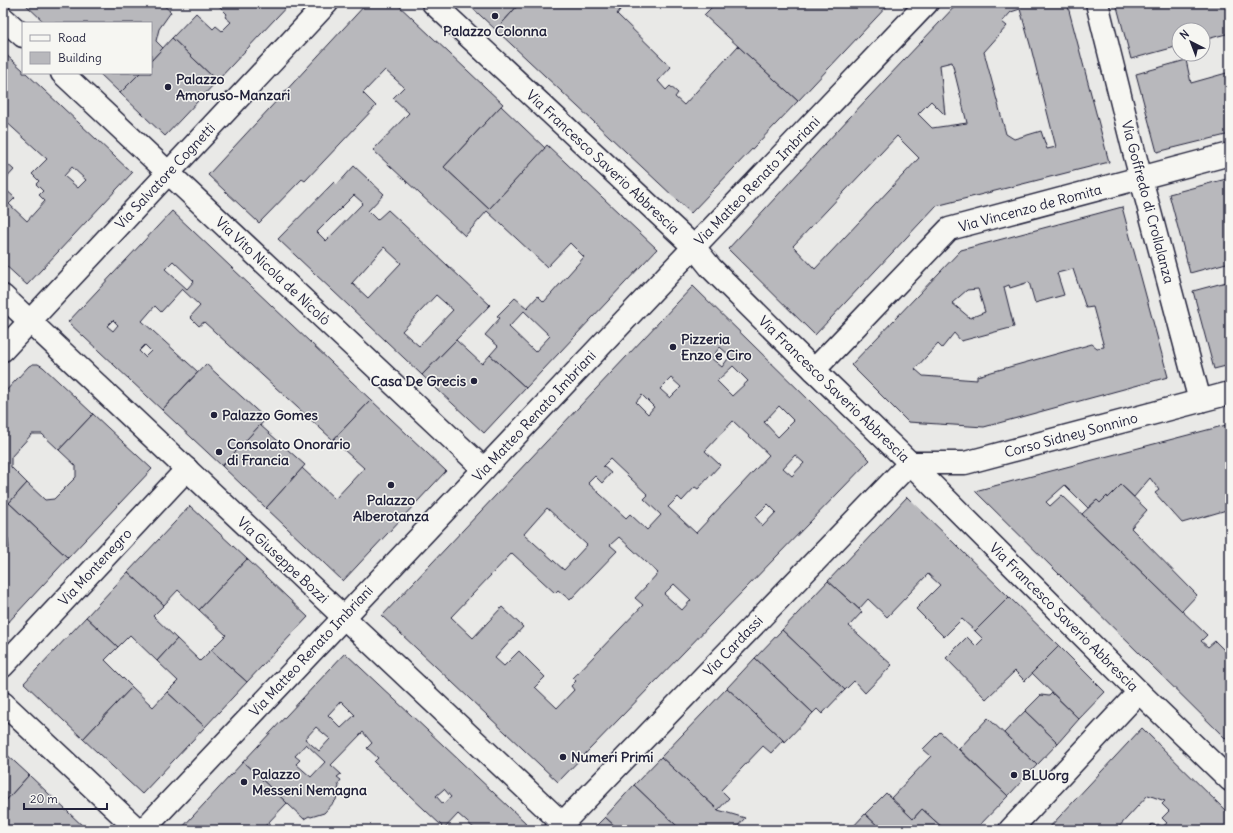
<svg xmlns="http://www.w3.org/2000/svg" width="1233" height="833" viewBox="0 0 1233 833" font-family="Delius,sans-serif">
  <style>
    .building { fill: #b8b8bc; stroke: #22223b; fill-rule: evenodd }
    .lines { fill: none; stroke-linecap: round; stroke-linejoin: round }
    .minor-casing { stroke: #22223b; stroke-width: 25 }
    .secondary-casing { stroke: #22223b; stroke-width: 25 }
    .minor { stroke: #f6f6f2; stroke-width: 22 }
    .secondary { stroke: #f6f6f2; stroke-width: 22 }
    .poi-dot { fill: #22223b; stroke: #f6f6f2; stroke-width: 1.5 }
    .labels { text-anchor: middle; dominant-baseline: central; stroke-width: 3; stroke-linejoin: round; paint-order: stroke }
    .poi-label { font-size: 14px; font-weight: bold; fill: #22223b; stroke: #f6f6f2; text-anchor: start }
    .street-label { font-size: 14px; fill: #22223b; stroke: #f6f6f2 }
  </style>
  <rect width="100%" height="100%" fill="#e9e9e7"/>
  <filter id="ink" filterUnits="userSpaceOnUse"><feTurbulence type="fractalNoise" baseFrequency=".025" numOctaves="2"/><feDisplacementMap in="SourceGraphic" scale="8" xChannelSelector="R" yChannelSelector="G"/><feConvolveMatrix kernelMatrix="1 2 1 2 8 2 1 2 1" color-interpolation-filters="sRGB"/></filter>
  <g filter="url(#ink)">
    <g class="building">
      <polygon points="24,3 161,3 171,12 159,29 156,41 163,48 151,61 151,23 45,23"/>
      <polygon points="216,3 290,3 217,81 172,38 196,13 213,29 216,26 222,31 231,22 225,17 227,14"/>
      <path d="M367,3H396L503,104L444,167L489,209L547,145L657,249L526,388L490,355L498,346L485,335L500,318L497,316L515,298L527,308L538,296L544,302L584,257L570,243L547,267L487,211L465,236L390,166L373,150L409,113L393,98L404,87L385,70L363,93L376,106L305,181L302,179L259,223L208,175ZM524,311L550,336L535,352L509,327Z"/>
      <polygon points="467,3 520,3 496,30"/>
      <polygon points="520,3 625,3 617,14 671,67 658,81 666,90 670,86 678,93 675,97 684,105 738,46 798,101 691,213 496,30"/>
      <polygon points="716,3 890,3 798,101 704,15"/>
      <path d="M958,3H1067L1109,162L936,206L815,335L728,249L850,117ZM1020,9L1031,48L1056,147L1047,149L1041,131L1014,139L1006,134L984,52L1007,26L1002,22L1011,12ZM952,62L967,123L932,128L918,114L931,101L945,115L940,65ZM897,136L919,158L815,269L793,246Z"/>
      <polygon points="1116,3 1230,3 1230,33 1203,40 1203,30 1179,30 1179,46 1131,59"/>
      <polygon points="172,38 217,81 165,136 120,93 140,73 151,73 151,61"/>
      <path d="M3,52L23,70V73H26L132,173L27,285L3,263V187L15,198L9,204L27,221L45,201L39,195L43,191L36,184L39,181L32,174L47,159L3,119ZM72,167L86,180L78,188L64,176Z"/>
      <polygon points="1186,60 1191,83 1230,72 1230,134 1157,152 1136,74"/>
      <polygon points="99,73 140,73 120,93"/>
      <polygon points="501,106 545,148 489,209 444,167"/>
      <polygon points="3,160 14,170 3,182"/>
      <path d="M354,166L384,194L368,211L377,220L388,210L490,305L422,375L278,239L334,182L337,185ZM354,195L363,203L326,241L317,232ZM384,247L401,263L368,298L352,283ZM436,295L453,310L419,346L402,331Z"/>
      <polygon points="1230,178 1230,262 1190,273 1169,194"/>
      <path d="M1122,207L1168,377L984,427L908,422L851,365L961,250ZM1073,269L1086,308L1093,307L1104,347L1097,348L1092,344L977,376V380L923,376L915,369L938,344L942,348L954,333L961,341L1014,327L1004,287L1009,285L1010,288L1029,282L1035,303L1064,295L1057,273ZM978,289L985,312L970,318L952,303L967,290Z"/>
      <path d="M172,211L371,400L333,440L204,322L199,326L190,317L200,306L182,289L161,312L155,306L142,321L198,372L162,410L68,322ZM173,261L194,281L187,289L165,269ZM113,320L118,325L113,331L107,326ZM145,345L151,351L145,357L139,351Z"/>
      <polygon points="1230,281 1230,365 1214,369 1193,291"/>
      <path d="M693,286L870,460L558,782L382,616ZM720,347L730,356L722,367L711,358ZM733,366L748,381L732,396L717,381ZM671,378L681,387L670,398L660,389ZM642,395L654,407L648,414L636,402ZM779,406L794,421L778,437L764,422ZM733,421L769,455L696,533L668,507L678,497L682,501L695,487L698,489L720,465L705,451ZM795,455L804,463L792,476L783,468ZM610,459L648,495L644,499L661,515L647,530L630,514L626,518L588,483L595,476L602,483L611,473L603,466ZM768,504L776,512L763,526L755,517ZM547,508L587,545L564,570L524,534ZM619,537L658,573L635,598L643,605L573,678L576,681L571,686L574,690L557,708L535,687L545,677L519,651L504,666L495,658L523,627L502,607L473,638L451,617L512,553L555,593L558,590L570,600L617,551L610,545ZM674,584L691,600L682,610L664,594Z"/>
      <polygon points="456,340 482,364 490,355 526,388 484,433 422,375"/>
      <polygon points="33,364 38,364 43,367 93,414 59,450 42,434 32,434 11,457 11,467 27,483 9,503 3,497 3,394 29,366"/>
      <polygon points="206,364 266,419 222,466 162,410"/>
      <polygon points="371,400 446,471 343,581 266,508 302,468 335,499 364,468 333,440"/>
      <polygon points="93,414 152,469 68,558 9,503 27,483 45,500 54,499 76,477 76,466 59,450"/>
      <polygon points="1230,424 1230,509 1182,523 1155,493 1159,490 1150,478 1134,497 1121,485 1108,498 1107,496 1100,503 1097,500 1088,508 1065,485 1046,502 1050,506 1062,495 1207,635 1201,641 1208,647 1215,641 1227,653 1230,652 1230,743 975,491"/>
      <polygon points="260,425 305,465 266,508 222,466"/>
      <polygon points="1121,485 1147,510 1131,528 1197,595 1182,611 1082,514 1097,500 1100,503 1107,496 1108,498"/>
      <polygon points="3,497 9,503 3,509"/>
      <polygon points="907,497 1009,597 975,631 962,619 944,637 916,609 940,585 928,574 887,617 868,599 859,609 828,581"/>
      <polygon points="9,503 68,558 3,628 3,554 9,548 8,538 3,533 3,509"/>
      <polygon points="190,506 247,559 199,610 178,590 164,605 128,572"/>
      <polygon points="247,559 308,617 247,682 211,650 226,635 199,610"/>
      <polygon points="128,572 164,605 153,616 177,639 157,661 130,635 118,647 86,617"/>
      <polygon points="828,581 862,612 849,626 892,665 865,693 854,681 845,690 782,630"/>
      <polygon points="1009,597 1059,646 1025,681 1015,671 986,699 946,658 967,637 976,646 983,639 975,631"/>
      <polygon points="86,617 118,647 105,660 132,687 83,739 24,683"/>
      <polygon points="782,630 845,690 822,714 817,709 813,713 755,658"/>
      <polygon points="177,639 200,661 211,650 247,682 205,727 167,692 178,681 157,661"/>
      <polygon points="1059,646 1105,692 1079,719 1032,673"/>
      <path d="M345,653L526,823L519,830H476L458,814L444,829L445,830H438L442,826L374,762L378,758L367,748L372,743L363,732L331,765L341,774L337,777L341,780L338,784L339,786L336,800L324,813L311,817L309,816L304,819L243,762ZM341,701L355,715L341,728L328,715ZM316,727L330,739L319,751L305,739ZM306,744L325,762L311,777L296,764L300,760L295,756ZM444,789L451,797L443,804L436,796Z"/>
      <polygon points="755,658 813,713 785,742 727,688"/>
      <polygon points="132,687 153,707 167,692 205,727 142,794 83,739"/>
      <polygon points="727,688 783,740 771,753 763,746 721,790 729,798 718,810 661,757"/>
      <polygon points="1052,693 1079,719 1058,743 1025,711 1041,695 1049,696"/>
      <polygon points="1025,711 1058,743 1037,765 1004,733"/>
      <polygon points="988,718 1037,765 1008,796 959,749"/>
      <polygon points="1142,728 1230,815 1230,830 1146,830 1152,824 1155,826 1158,824 1162,827 1167,823 1162,818 1169,811 1162,804 1165,801 1148,795 1116,830 1047,830"/>
      <polygon points="940,732 1008,796 975,830 945,830 922,809 913,819 891,798 931,756 923,749"/>
      <polygon points="3,751 29,775 3,804"/>
      <polygon points="661,757 718,810 745,818 734,830 681,830 634,785"/>
      <polygon points="243,762 287,803 265,826 269,830 180,830"/>
      <polygon points="29,775 87,830 3,830 3,804"/>
      <polygon points="634,785 681,830 619,830 605,817"/>
      <polygon points="886,793 913,819 922,809 945,830 882,830 865,814"/>
      <polygon points="865,814 882,830 850,830"/>
      <polygon points="605,817 619,830 592,830"/>
    </g>
    <g class="lines">
      <g class="minor-casing">
        <g id="minor">
          <polyline points="433,3 694,247 711,268 814,370 910,463 1139,692 1230,780"/>
          <polyline points="1097,3 1134,152 1200,401"/>
          <polyline points="3,18 23,36"/>
          <polyline points="62,73 484,469"/>
          <polyline points="3,296 562,823"/>
          <polyline points="3,350 327,3"/>
          <polyline points="814,370 949,229 1230,154"/>
          <polyline points="3,666 187,469"/>
          <polyline points="143,830 694,247 927,3"/>
          <polyline points="556,830 910,463 965,463 1230,393"/>
          <polyline points="1010,830 1139,692"/>
        </g>
      </g>
      <g class="secondary-casing">
        <polyline id="secondary" points="3,703 138,830"/>
      </g>
      <use href="#minor" class="minor"/>
      <use href="#secondary" class="secondary"/>
    </g>
  </g>
  <g class="poi-dot">
    <circle cx="495" cy="16" r="4"/>
    <circle cx="168" cy="87" r="4"/>
    <circle cx="673" cy="347" r="4"/>
    <circle cx="474" cy="381" r="4"/>
    <circle cx="214" cy="415" r="4"/>
    <circle cx="219" cy="452" r="4"/>
    <circle cx="391" cy="485" r="4"/>
    <circle cx="563" cy="757" r="4"/>
    <circle cx="1014" cy="775" r="4"/>
    <circle cx="244" cy="782" r="4"/>
  </g>
  <g class="labels">
    <g class="poi-label">
      <text x="495" y="31" text-anchor="middle">Palazzo Colonna</text>
      <text x="176" y="79">Palazzo<tspan x="176" dy="16">Amoruso-Manzari</tspan></text>
      <text x="681" y="339">Pizzeria<tspan x="681" dy="16">Enzo e Ciro</tspan></text>
      <text x="466" y="381" text-anchor="end">Casa De Grecis</text>
      <text x="222" y="415">Palazzo Gomes</text>
      <text x="227" y="444">Consolato Onorario<tspan x="227" dy="16">di Francia</tspan></text>
      <text x="391" y="500" text-anchor="middle">Palazzo<tspan x="391" dy="16">Alberotanza</tspan></text>
      <text x="571" y="757">Numeri Primi</text>
      <text x="252" y="774">Palazzo<tspan x="252" dy="16">Messeni Nemagna</tspan></text>
      <text x="1022" y="775">BLUorg</text>
    </g>
    <g class="street-label">
      <text transform="translate(603 162) rotate(43)">Via Francesco Saverio Abbrescia</text>
      <text transform="translate(165 176) rotate(-47)">Via Salvatore Cognetti</text>
      <text transform="translate(757 181) rotate(-46)">Via Matteo Renato Imbriani</text>
      <text transform="translate(1148 202) rotate(75)">Via Goffredo di Crollalanza</text>
      <text transform="translate(1030 208) rotate(-15)">Via Vincenzo de Romita</text>
      <text transform="translate(273 271) rotate(43)">Via Vito Nicola de Nicolò</text>
      <text transform="translate(834 389) rotate(44)">Via Francesco Saverio Abbrescia</text>
      <text transform="translate(534 416) rotate(-47)">Via Matteo Renato Imbriani</text>
      <text transform="translate(1071 435) rotate(-15)">Corso Sidney Sonnino</text>
      <text transform="translate(283 560) rotate(43)">Via Giuseppe Bozzi</text>
      <text transform="translate(95 567) rotate(-47)">Via Montenegro</text>
      <text transform="translate(1064 617) rotate(45)">Via Francesco Saverio Abbrescia</text>
      <text transform="translate(733 646) rotate(-46)">Via Cardassi</text>
      <text transform="translate(311 651) rotate(-47)">Via Matteo Renato Imbriani</text>
    </g>
  </g>
  <rect width="1233" height="833" fill="none" stroke="#f6f6f2" stroke-width="16"/>
  <rect x="8" y="8" width="1217" height="817" fill="none" stroke="#22223b" stroke-width="1.5" filter="url(#ink)"/>
  <rect x="22" y="22" width="130" height="52" fill="#f6f6f2" stroke="#a1a1a9"/>
  <rect x="30" y="35" width="20" height="6" fill="#f6f6f2" stroke="#a1a1a9"/>
  <text x="58" y="42" font-size="12" fill="#22223b">Road</text>
  <rect x="30" y="52" width="20" height="12" fill="#b8b8bc" stroke="#a1a1a9"/>
  <text x="58" y="62" font-size="12" fill="#22223b">Building</text>
  <g transform="translate(1191 42) rotate(318)"><circle r="19" fill="#f6f6f2" stroke="#a1a1a9"/>
  <path d="M0-3L7 15L0 10L-7 15Z" fill="#22223b"/>
  <text y="-6" font-size="11" font-weight="bold" text-anchor="middle" fill="#22223b">N</text>
  </g>
  <path d="M24 803v6h83v-6" fill="none" stroke="#22223b" stroke-width="2"/>
  <text x="30" y="803" font-size="12" fill="#22223b" stroke="#f6f6f2" stroke-width="3" paint-order="stroke">20 m</text>
</svg>
